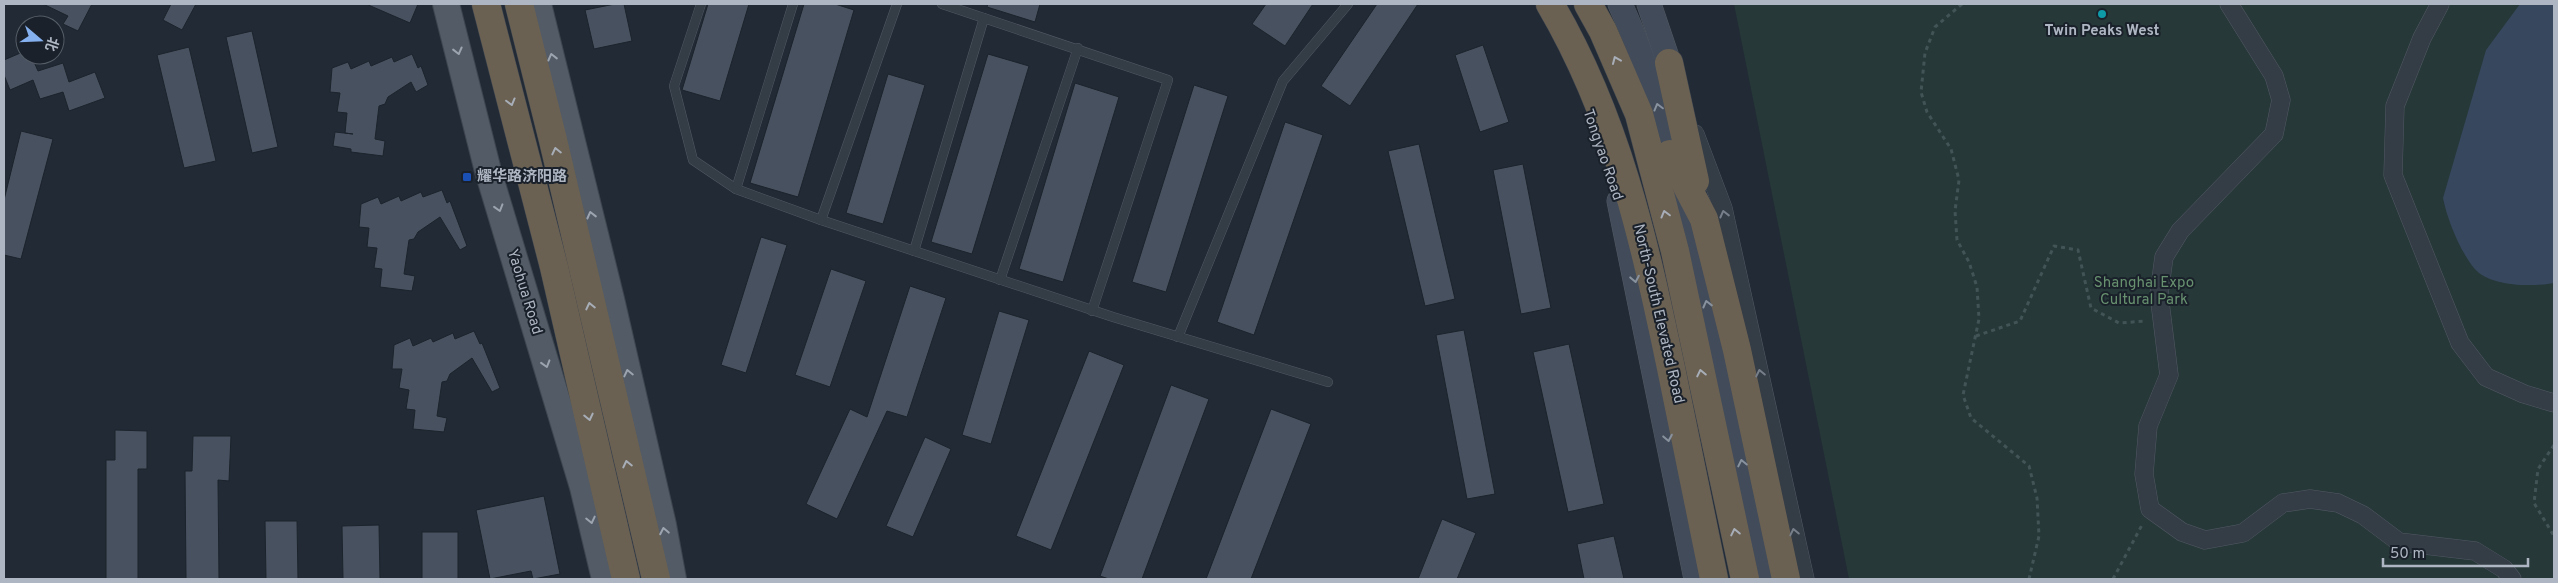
<svg xmlns="http://www.w3.org/2000/svg" width="2558" height="583" viewBox="0 0 2558 583" font-family="Overpass,'Noto Sans SC',sans-serif">
  <style>
    .green { fill: #263838 }
    .water { fill: #37475d }
    .building { fill: #47515f; stroke: #1c232c }
    .lines { fill: none; stroke-linecap: round; stroke-linejoin: round }
    .lane-casing { stroke: #525964; stroke-width: 10 }
    .street-casing { stroke: #525964; stroke-width: 19 }
    .secondary-casing { stroke: #525964; stroke-width: 25 }
    .primary-casing { stroke: #3e454f; stroke-width: 28 }
    .highway-casing { stroke: #3f4650; stroke-width: 29 }
    .path { stroke: #425456; stroke-width: 3; stroke-dasharray: 4 4; stroke-linecap: butt }
    .lane { stroke: #343c46; stroke-width: 9 }
    .street { stroke: #343c46; stroke-width: 18 }
    .secondary { stroke: #424b59; stroke-width: 24 }
    .primary { stroke: #525b66; stroke-width: 26 }
    .highway { stroke: #6b6152; stroke-width: 28 }
    .oneway { stroke: #9ca4b0 }
    .oneway2 { stroke: #a7aeb8 }
    .oneway3 { stroke: #88919e }
    .oneway4 { stroke: #777f8b }
    .culture-dot { fill: #0f9aa8; stroke: #1a212a; stroke-width: 2 }
    .transit-dot { fill: #1a4fb4; stroke: #1a212a; stroke-width: 2 }
    .labels { text-anchor: middle; dominant-baseline: central; stroke-width: 4; stroke-linejoin: round; paint-order: stroke }
    .poi-label { font-size: 15px; font-weight: bold; fill: #aeb6c3; stroke: #1a212a }
    .street-label { font-size: 15px; fill: #aeb6c3; stroke: #1a212a }
    .park-label { font-size: 15px; fill: #689170; stroke: #1a212a }
  </style>
  <rect width="100%" height="100%" fill="#212a35"/>
  <polygon class="green" points="1734,4 2554,4 2554,579 1849,579"/>
  <path class="water" d="M2520,4H2554V283C2533,287 2489,287 2474,268C2460,251 2447,219 2443,198L2486,50Z"/>
  <g class="building">
    <polygon points="43,4 92,4 78,31 63,24 68,16"/>
    <polygon points="171,4 196,4 182,30 163,20"/>
    <polygon points="366,4 418,4 410,23"/>
    <polygon points="615,4 624,4 632,41 594,49 585,10"/>
    <polygon points="708,4 749,4 720,101 682,90"/>
    <polygon points="804,4 835,4 854,10 798,197 750,183"/>
    <polygon points="988,4 1040,4 1035,22 987,7"/>
    <polygon points="1266,4 1313,4 1285,46 1252,24"/>
    <polygon points="1377,4 1418,4 1350,106 1321,86"/>
    <polygon points="252,31 278,147 252,153 226,37"/>
    <polygon points="1483,45 1509,122 1480,132 1455,55"/>
    <polygon points="189,47 216,161 184,168 157,55"/>
    <polygon points="25,51 25,55 31,55 38,71 63,63 69,82 95,72 105,98 69,111 63,92 40,99 33,80 10,90 4,75 4,60"/>
    <polygon points="412,54 418,68 421,66 428,85 416,92 411,82 388,97 385,104 379,106 375,139 385,141 383,156 351,152 351,149 333,146 335,132 353,134 345,133 347,113 337,112 340,93 330,92 332,68 348,62 351,69 369,61 371,66 392,57 394,62"/>
    <polygon points="988,54 1029,66 972,254 931,242"/>
    <polygon points="888,74 925,85 883,224 846,213"/>
    <polygon points="1075,83 1119,97 1063,282 1019,269"/>
    <polygon points="1194,85 1228,96 1166,292 1132,282"/>
    <polygon points="1285,122 1323,135 1254,335 1217,322"/>
    <polygon points="21,131 53,139 21,259 4,255 4,200"/>
    <polygon points="1419,144 1455,299 1425,306 1388,151"/>
    <polygon points="1523,164 1551,308 1521,314 1493,170"/>
    <polygon points="442,190 447,203 450,201 467,246 460,250 440,217 418,232 414,239 409,240 404,274 415,276 412,291 380,287 382,269 374,268 377,248 367,247 369,228 359,227 361,204 378,197 381,204 399,196 401,201 421,192 423,197"/>
    <polygon points="761,237 787,245 746,373 721,365"/>
    <polygon points="831,269 866,281 830,387 795,375"/>
    <polygon points="910,286 946,298 907,417 887,411 837,519 806,504 850,409 867,417"/>
    <polygon points="999,311 1029,320 991,444 962,435"/>
    <polygon points="1464,330 1495,494 1467,499 1436,335"/>
    <polygon points="474,331 480,344 482,343 500,388 492,392 472,358 450,374 447,381 442,382 437,416 447,418 444,432 413,429 415,410 406,409 409,390 399,388 402,369 392,369 394,345 410,338 413,346 431,338 433,342 453,333 455,339"/>
    <polygon points="1569,344 1604,504 1568,512 1533,352"/>
    <polygon points="1089,351 1124,365 1051,550 1016,536"/>
    <polygon points="1171,385 1209,399 1142,579 1109,579 1100,576"/>
    <polygon points="1271,409 1311,424 1251,579 1206,579"/>
    <polygon points="115,430 147,431 147,469 138,469 138,579 106,579 106,460 115,460"/>
    <polygon points="193,436 231,436 229,481 218,480 219,579 186,579 185,471 192,471"/>
    <polygon points="925,437 951,449 913,537 886,526"/>
    <polygon points="544,496 560,574 533,579 531,571 490,579 476,510"/>
    <polygon points="1442,519 1476,533 1457,579 1418,579"/>
    <polygon points="265,521 297,521 298,579 266,579"/>
    <polygon points="379,525 380,579 343,579 342,526"/>
    <rect x="422" y="532" width="36" height="47"/>
    <polygon points="1614,536 1624,579 1584,579 1577,544"/>
  </g>
  <g class="lines">
    <g class="lane-casing">
      <g id="lane">
        <polyline points="701,4 674,86 693,160 736,189 821,220 1113,317 1328,382"/>
        <polyline points="942,4 1168,80 1092,311"/>
        <polyline points="736,189 793,4"/>
        <polyline points="821,220 897,4"/>
        <polyline points="914,251 984,18"/>
        <polyline points="1000,280 1078,48"/>
        <polyline points="1178,337 1283,81 1348,4"/>
      </g>
    </g>
    <g class="street-casing">
      <g id="street">
        <polyline points="2229,4 2274,76 2281,100 2274,134 2180,231 2164,257 2159,294 2169,375 2148,426 2144,474 2150,509 2182,532 2205,540 2243,533 2283,503 2310,499 2338,503 2363,515 2399,542 2475,551 2504,569 2512,579"/>
        <polyline points="2440,4 2422,38 2395,106 2393,175 2460,343 2486,377 2524,394 2554,403"/>
        <polyline points="1695,134 1723,208 1805,579"/>
      </g>
    </g>
    <g class="secondary-casing">
      <g id="secondary">
        <path d="M1620,4C1653,75 1670,152 1688,228C1717,345 1741,462 1766,579"/>
        <polyline points="1649,4 1669,63"/>
        <polyline points="1619,201 1696,579"/>
      </g>
    </g>
    <g class="primary-casing">
      <g id="primary">
        <polyline points="446,4 488,171 583,487 605,579"/>
        <polyline points="538,4 611,299 663,525 673,579"/>
      </g>
    </g>
    <g class="highway-casing">
      <g id="highway">
        <polyline points="486,4 554,267 626,579"/>
        <polyline points="519,4 553,140 656,579"/>
        <path d="M1550,4C1617,118 1644,240 1671,368C1685,438 1700,509 1714,579"/>
        <polyline points="1588,4 1603,31 1639,114 1675,251 1745,579"/>
        <polyline points="1669,63 1695,181"/>
        <polyline points="1670,154 1704,219 1737,350 1786,579"/>
      </g>
    </g>
    <g class="path">
      <polyline points="1962,4 1935,27 1925,53 1921,92 1927,112 1951,149 1959,180 1955,211 1957,240 1969,262 1977,287 1979,319 1963,395 1971,418 2029,466 2037,498 2039,536 2029,579"/>
      <polyline points="1976,336 2020,321 2054,246 2078,250 2091,308 2119,323 2146,321"/>
      <polyline points="2554,445 2538,469 2534,503 2554,536"/>
      <polyline points="2113,579 2142,525"/>
    </g>
    <use href="#lane" class="lane"/>
    <use href="#street" class="street"/>
    <use href="#secondary" class="secondary"/>
    <use href="#primary" class="primary"/>
    <use href="#highway" class="highway"/>
  </g>
  <defs><path id="oneway-chevron" d="M-2-3.5L2.5 0L-2 3.5" fill="none" stroke-width="1.6" stroke-linecap="round" stroke-linejoin="round" transform="scale(1.25)"/></defs>
  <g class="oneway">
    <use href="#oneway-chevron" transform="translate(458 51) rotate(76)"/>
    <use href="#oneway-chevron" transform="translate(552 57) rotate(-104)"/>
    <use href="#oneway-chevron" transform="translate(499 208) rotate(73)"/>
    <use href="#oneway-chevron" transform="translate(591 215) rotate(-104)"/>
    <use href="#oneway-chevron" transform="translate(546 364) rotate(73)"/>
    <use href="#oneway-chevron" transform="translate(628 373) rotate(-103)"/>
    <use href="#oneway-chevron" transform="translate(591 520) rotate(77)"/>
    <use href="#oneway-chevron" transform="translate(664 531) rotate(-101)"/>
  </g>
  <g class="oneway2">
    <use href="#oneway-chevron" transform="translate(1616 60) rotate(-113)"/>
    <use href="#oneway-chevron" transform="translate(511 102) rotate(75)"/>
    <use href="#oneway-chevron" transform="translate(556 151) rotate(-103)"/>
    <use href="#oneway-chevron" transform="translate(1665 214) rotate(-105)"/>
    <use href="#oneway-chevron" transform="translate(590 306) rotate(-103)"/>
    <use href="#oneway-chevron" transform="translate(1701 373) rotate(-102)"/>
    <use href="#oneway-chevron" transform="translate(589 417) rotate(77)"/>
    <use href="#oneway-chevron" transform="translate(627 464) rotate(-103)"/>
    <use href="#oneway-chevron" transform="translate(1735 532) rotate(-102)"/>
  </g>
  <g class="oneway3">
    <use href="#oneway-chevron" transform="translate(1658 107) rotate(-105)"/>
    <use href="#oneway-chevron" transform="translate(1635 279) rotate(79)"/>
    <use href="#oneway-chevron" transform="translate(1707 304) rotate(-104)"/>
    <use href="#oneway-chevron" transform="translate(1668 438) rotate(79)"/>
    <use href="#oneway-chevron" transform="translate(1742 463) rotate(-102)"/>
  </g>
  <g class="oneway4">
    <use href="#oneway-chevron" transform="translate(1724 214) rotate(-104)"/>
    <use href="#oneway-chevron" transform="translate(1760 373) rotate(-102)"/>
    <use href="#oneway-chevron" transform="translate(1794 532) rotate(-102)"/>
  </g>
  <circle class="culture-dot" cx="2102" cy="14" r="5"/>
  <rect class="transit-dot" x="462" y="172" width="10" height="10" rx="2.5"/>
  <g class="labels">
    <g class="poi-label">
      <text x="2102" y="31">Twin Peaks West</text>
      <text x="477" y="177" text-anchor="start">耀华路济阳路</text>
    </g>
    <g class="street-label">
      <text transform="translate(1602 155) rotate(71)">Tongyao Road</text>
      <text transform="translate(524 292) rotate(73)">Yaohua Road</text>
      <text transform="translate(1658 314) rotate(77)">North-South Elevated Road</text>
    </g>
    <g class="park-label">
      <text x="2144" y="283">Shanghai Expo<tspan x="2144" dy="17">Cultural Park</tspan></text>
    </g>
  </g>
  <rect width="2558" height="583" fill="none" stroke="#aeb6c3" stroke-width="10"/>
  <g transform="translate(40 40) rotate(109)"><circle r="24" fill="#1a212a" stroke="#555d67"/>
  <path d="M0-4L9 19L0 12L-9 19Z" fill="#86b1f0"/>
  <text y="-8" font-size="14" font-weight="bold" text-anchor="middle" fill="#aeb6c3">北</text>
  </g>
  <path d="M2383 558v8h145v-8" fill="none" stroke="#aeb6c3" stroke-width="2.5"/>
  <text x="2390" y="558" font-size="15" fill="#aeb6c3" stroke="#1a212a" stroke-width="4" paint-order="stroke">50 m</text>
</svg>
